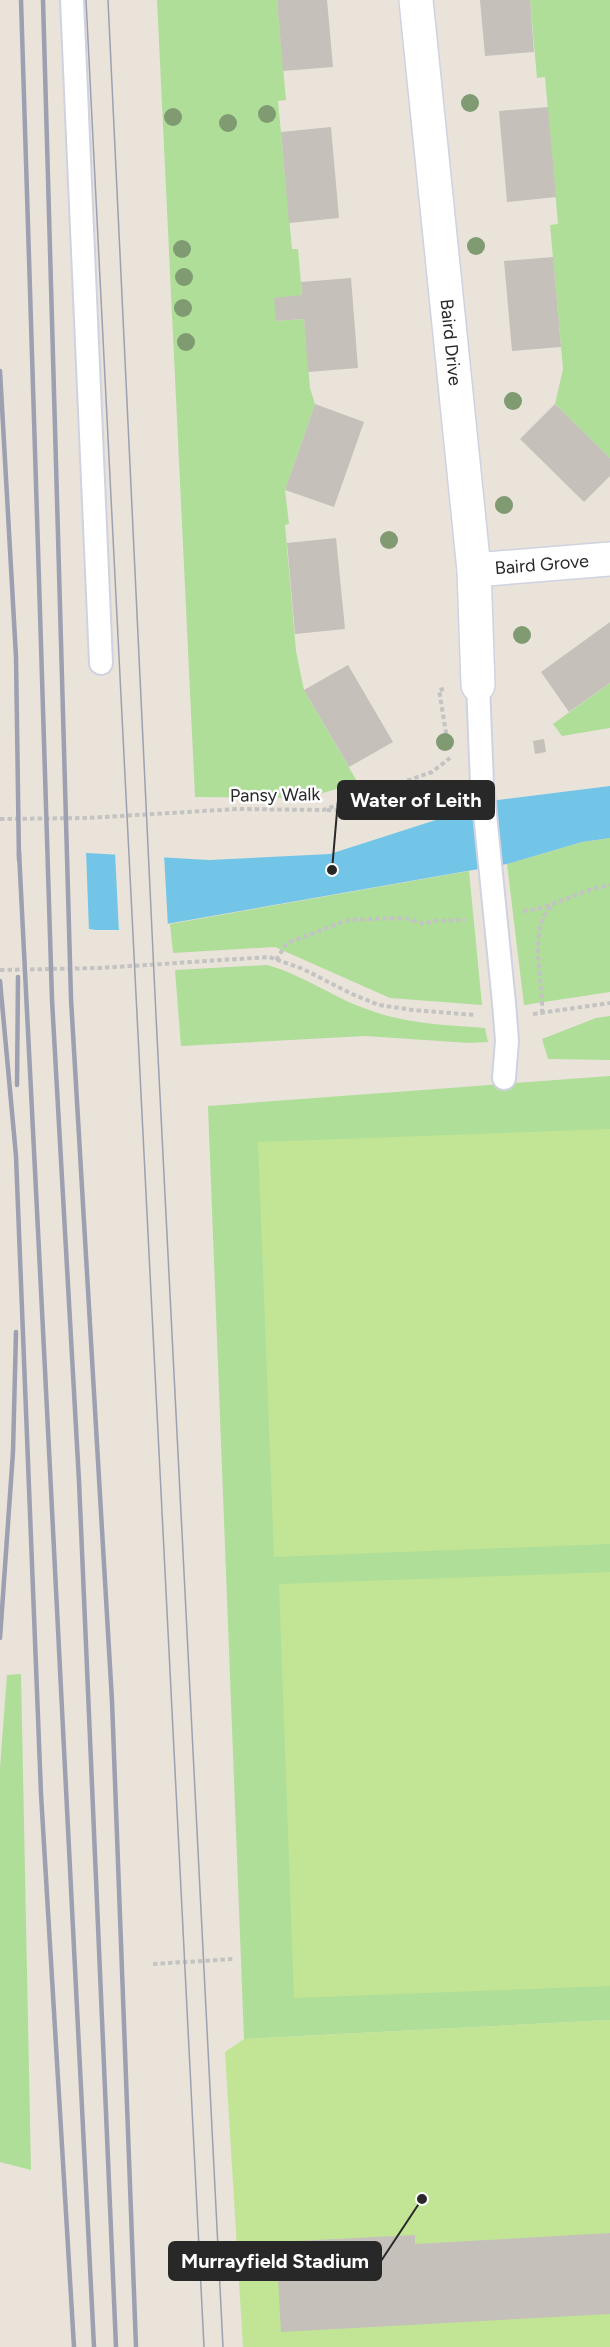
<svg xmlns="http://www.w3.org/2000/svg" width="610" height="2347" viewBox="0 0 610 2347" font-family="Figtree,sans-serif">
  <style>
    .green { fill: #afde99 }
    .pitch { fill: #c1e595 }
    .water { fill: #72c5e7 }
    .pier { fill: #eae3da }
    .building { fill: #c5c0ba }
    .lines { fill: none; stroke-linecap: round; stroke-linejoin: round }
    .service-casing { stroke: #cfd2e0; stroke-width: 26 }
    .minor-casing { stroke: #cfd2e0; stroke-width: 36 }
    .path { stroke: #c3c3c3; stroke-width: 4; stroke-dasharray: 4.5 3; stroke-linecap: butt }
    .service { stroke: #fff; stroke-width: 22 }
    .minor { stroke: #fff; stroke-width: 33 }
    .tram { stroke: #9da0b1; stroke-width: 1.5 }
    .rail { stroke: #9da0b1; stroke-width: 4.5 }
    .service-bridge-casing { stroke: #cfd2e0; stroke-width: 26; stroke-linecap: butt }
    .service-bridge { stroke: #fff; stroke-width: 22 }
    .tree { fill: #809b72 }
    .labels { text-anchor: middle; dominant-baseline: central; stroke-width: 5; stroke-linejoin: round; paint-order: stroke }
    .street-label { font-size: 18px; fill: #282828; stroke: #fff }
    .leader { fill: none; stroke: #282828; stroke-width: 2 }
    .callout-dot { fill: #282828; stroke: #fff; stroke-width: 2 }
    .callout { fill: #282828; stroke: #282828; stroke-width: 2 }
    .callout-label { font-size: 20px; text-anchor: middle; font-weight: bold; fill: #fff }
  </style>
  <rect width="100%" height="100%" fill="#eae3da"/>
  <g class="green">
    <polygon points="157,0 277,0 286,100 278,101 292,249 298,249 302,295 276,321 304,319 310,388 315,404 285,490 289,524 285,525 296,651 304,690 358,783 305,798 195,797"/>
    <polygon points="530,0 610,0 610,458 555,404 563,369 550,225 558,224 545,77 537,78"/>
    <polygon points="610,683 610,728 562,736 553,724"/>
    <polygon points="610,838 610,992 524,1005 507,864 582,842"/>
    <polygon points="469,871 482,1005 390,998 275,947 173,953 170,924"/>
    <path d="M267,965C304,975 335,999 372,1011C408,1024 447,1025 485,1028L488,1042L469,1043L365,1036L181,1046L175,970Z"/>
    <polygon points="610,1016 610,1060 548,1059 542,1039 596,1018"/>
    <polygon points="610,1076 610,2020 244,2039 208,1106"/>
    <polygon points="21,1674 31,2170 0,2162 0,1768 7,1675"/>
  </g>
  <g class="pitch">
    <polygon points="610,1129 610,1544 274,1557 258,1142"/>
    <polygon points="610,1572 610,1986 294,1998 279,1584"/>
    <polygon points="610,2020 610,2347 243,2347 225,2052 244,2039"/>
  </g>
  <polygon class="water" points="610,786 610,838 582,842 507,864 132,930 96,930 0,916 0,848 209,860 330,854 498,800"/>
  <g class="pier">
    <polygon points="0,845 86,850 89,932 0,920"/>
    <polygon points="115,852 164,854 168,927 119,933"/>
  </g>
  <g class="building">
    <polygon points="277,0 327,0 333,67 283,71"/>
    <polygon points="480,0 530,0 534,52 485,56"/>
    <polygon points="548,107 556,197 507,202 499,111"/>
    <polygon points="331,127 339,218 289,223 281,132"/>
    <polygon points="553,257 561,347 512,351 504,261"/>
    <polygon points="351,278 358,368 308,372 304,319 276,321 274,298 302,295 301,282"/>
    <polygon points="315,404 364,422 334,507 285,490"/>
    <polygon points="555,404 610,458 610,476 584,502 520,439"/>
    <polygon points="336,538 345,629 295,634 287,543"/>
    <polygon points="610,622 610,683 569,712 541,672"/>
    <polygon points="348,665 393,742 349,767 304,690"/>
    <polygon points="544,739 546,752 535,754 533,741"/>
    <polygon points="610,2233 610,2314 281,2332 276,2242 415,2235 415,2244"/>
  </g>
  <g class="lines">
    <g class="service-casing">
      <g id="service">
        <polyline points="72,0 101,663"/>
        <polyline points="478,685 482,784"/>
        <polyline points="504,1003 507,1041 504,1078"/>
      </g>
    </g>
    <g class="minor-casing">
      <g id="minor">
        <path id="s1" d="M416,0L474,570L478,685"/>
        <path id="s2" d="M474,570L610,559"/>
      </g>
    </g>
    <g class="path">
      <polyline points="444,689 439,690 448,745"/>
      <polyline points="327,810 351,811 406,795 452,788"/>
      <polyline points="0,819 87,818 237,809 323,810 432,772 450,758"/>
      <path d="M523,911C554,908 579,890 610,885"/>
      <polyline points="276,960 287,943 348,920 404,918 424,924 433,921 465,920"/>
      <polyline points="0,970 99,968 269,957 303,969 352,994 379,1005 413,1010 475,1015"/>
      <path d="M542,1013C544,984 527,929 551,907"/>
      <polyline points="533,1014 610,1003"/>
      <polyline points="153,1964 233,1959"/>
    </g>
    <use href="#service" class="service"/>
    <use href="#minor" class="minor"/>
    <g class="tram">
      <polyline points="86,0 204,2347"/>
      <polyline points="108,0 156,1016 223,2347"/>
    </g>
    <g class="rail">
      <polyline points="21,0 52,1000 79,1481 116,2347"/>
      <polyline points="43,0 71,999 112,1701 136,2347"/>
      <polyline points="0,371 16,657 19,860"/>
      <polyline points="19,852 94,2347"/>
      <polyline points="0,981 16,1156 41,1794 74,2347"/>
      <polyline points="17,1085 18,977"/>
      <polyline points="0,1638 13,1452 16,1332"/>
    </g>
    <g class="service-bridge-casing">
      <polyline id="service-bridge" points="482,784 504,1003"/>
    </g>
    <use href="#service-bridge" class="service-bridge"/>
  </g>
  <g class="tree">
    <circle cx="470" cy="103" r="9"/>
    <circle cx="267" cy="114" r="9"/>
    <circle cx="173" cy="117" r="9"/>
    <circle cx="228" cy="123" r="9"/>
    <circle cx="476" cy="246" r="9"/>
    <circle cx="182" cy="249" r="9"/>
    <circle cx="184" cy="277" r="9"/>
    <circle cx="183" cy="308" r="9"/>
    <circle cx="186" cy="342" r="9"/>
    <circle cx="513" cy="401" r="9"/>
    <circle cx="504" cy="505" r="9"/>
    <circle cx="389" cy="540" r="9"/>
    <circle cx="522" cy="635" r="9"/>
    <circle cx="445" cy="742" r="9"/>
  </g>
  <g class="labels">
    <g class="street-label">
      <text stroke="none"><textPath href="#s1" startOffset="344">Baird Drive</textPath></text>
      <text stroke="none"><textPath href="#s2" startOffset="68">Baird Grove</textPath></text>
      <text transform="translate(275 795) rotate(-1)">Pansy Walk</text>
    </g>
  </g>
  <path class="leader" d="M332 870L338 800M422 2199L381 2261"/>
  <g class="callout-dot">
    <circle cx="332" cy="870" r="6"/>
    <circle cx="422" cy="2199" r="6"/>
  </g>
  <g class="callout">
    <rect x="338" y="781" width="156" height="38" rx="6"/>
    <rect x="169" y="2242" width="212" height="38" rx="6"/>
  </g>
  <g class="callout-label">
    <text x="416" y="807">Water of Leith</text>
    <text x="275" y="2268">Murrayfield Stadium</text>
  </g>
</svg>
